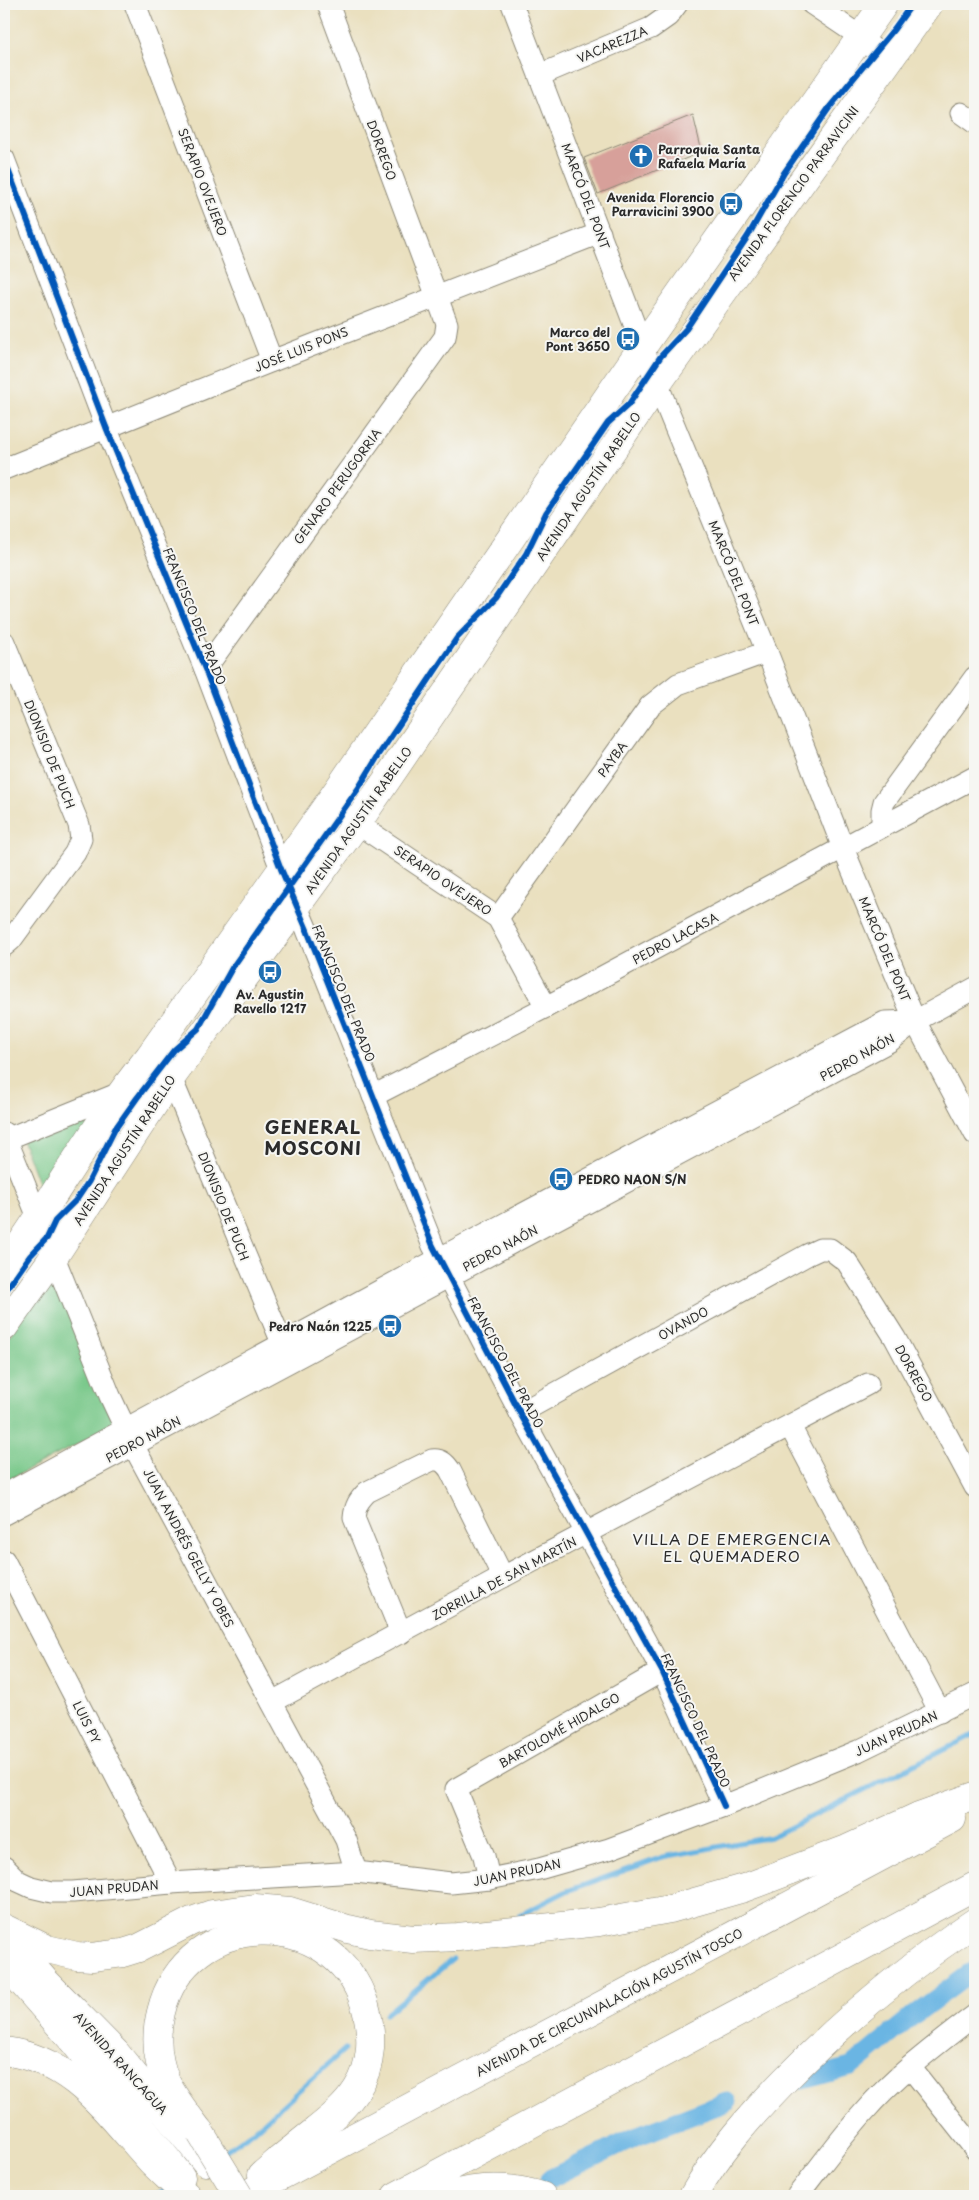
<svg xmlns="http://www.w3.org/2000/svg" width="979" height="2200" viewBox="0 0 979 2200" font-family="'Playpen Sans',sans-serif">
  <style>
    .green { fill: #78c889; stroke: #527a5a }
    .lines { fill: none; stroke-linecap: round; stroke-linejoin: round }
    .stream { stroke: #6bb5e3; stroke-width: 5 }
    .canal { stroke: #6bb5e3; stroke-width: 19 }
    .building { fill: #d7a09a }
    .minor-casing { stroke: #8a8675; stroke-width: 23 }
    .major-casing { stroke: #8a8675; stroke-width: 29 }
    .highway-casing { stroke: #8a8675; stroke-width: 29 }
    .minor { stroke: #fff; stroke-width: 21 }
    .major { stroke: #fff; stroke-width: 28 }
    .highway { stroke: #fff; stroke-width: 28 }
    .highway-bridge-casing { stroke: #8a8675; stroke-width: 29; stroke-linecap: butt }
    .highway-bridge { stroke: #fff; stroke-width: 28 }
    .cycleway-casing { stroke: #f6f6f2; stroke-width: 9 }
    .cycleway { stroke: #0057b8; stroke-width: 6 }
    .labels { text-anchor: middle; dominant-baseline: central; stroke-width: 4; stroke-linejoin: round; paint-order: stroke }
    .street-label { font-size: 12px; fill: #2b2b2b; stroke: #f6f6f2 }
    .poi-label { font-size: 12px; font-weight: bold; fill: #2b2b2b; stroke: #f6f6f2; text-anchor: end }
    .quarter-label { font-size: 15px; letter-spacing: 1px; fill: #2b2b2b; stroke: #f6f6f2 }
    .district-label { font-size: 18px; font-weight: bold; letter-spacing: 1px; fill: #2b2b2b; stroke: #f6f6f2 }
  </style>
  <rect width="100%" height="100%" fill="#f6f6f2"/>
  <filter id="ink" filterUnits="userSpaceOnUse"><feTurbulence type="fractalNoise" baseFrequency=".02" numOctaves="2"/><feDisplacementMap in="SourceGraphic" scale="10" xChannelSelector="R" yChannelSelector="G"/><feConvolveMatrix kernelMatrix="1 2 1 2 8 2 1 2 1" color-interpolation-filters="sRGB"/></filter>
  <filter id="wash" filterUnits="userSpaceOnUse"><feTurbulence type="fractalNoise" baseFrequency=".0096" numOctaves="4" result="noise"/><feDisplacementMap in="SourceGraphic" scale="20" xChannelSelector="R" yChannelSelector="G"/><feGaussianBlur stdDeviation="1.12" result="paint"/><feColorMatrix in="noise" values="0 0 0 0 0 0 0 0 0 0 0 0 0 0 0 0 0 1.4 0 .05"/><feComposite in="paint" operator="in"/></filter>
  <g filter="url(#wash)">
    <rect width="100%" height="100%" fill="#eae0bf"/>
    <g class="green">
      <polygon points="101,1113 43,1196 22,1140"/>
      <polygon points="50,1281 57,1284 115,1425 4,1482 4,1345 42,1283"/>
    </g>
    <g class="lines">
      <g class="stream">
        <polyline points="520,1915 567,1891 663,1857 771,1837 975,1734"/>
        <polyline points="386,2014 453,1959"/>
        <polyline points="222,2153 255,2130 345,2049"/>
        <polyline points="150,2196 170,2189"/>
      </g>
      <g class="canal">
        <polyline points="802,2080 851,2067 915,2014 975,1970"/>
        <polyline points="549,2179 635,2137 727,2102"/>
      </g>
    </g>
    <g id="blocks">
      <polygon class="building" points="693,115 702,152 598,194 584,158"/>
    </g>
  </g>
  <g filter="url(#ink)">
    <use href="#blocks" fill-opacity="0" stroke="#8a8675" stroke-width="1"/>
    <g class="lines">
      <g class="minor-casing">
        <g id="minor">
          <polyline points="135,4 272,361"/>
          <polyline points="512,4 652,371 767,652 843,848 915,1021 975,1134"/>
          <polyline points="812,4 861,37 887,62"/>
          <polyline points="540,75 651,28 668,16 677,4"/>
          <polyline points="961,113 975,123"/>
          <polyline points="4,159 106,427 205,669 281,869 307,930 433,1246 520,1413 662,1671 724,1806"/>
          <polyline points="4,469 272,361 600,233"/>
          <polyline points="4,642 79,825 81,839 75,853 11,940 4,946"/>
          <polyline points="205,669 445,337 447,324 328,4"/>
          <polyline points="328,804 498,918 546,1007"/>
          <polyline points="882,826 882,810 884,802 975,677"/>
          <polyline points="498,918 650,706 678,684 767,652"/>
          <polyline points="149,1057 162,1066 171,1078 288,1357"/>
          <polyline points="373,1096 546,1007 975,777"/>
          <polyline points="4,1133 110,1396 133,1445 346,1840 356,1872"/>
          <polyline points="4,1140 120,1093"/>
          <polyline points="520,1413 807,1255 820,1249 830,1249 847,1262 895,1338 975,1487"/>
          <polyline points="790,1426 940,1712"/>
          <polyline points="4,1495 440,1258 885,1022 915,1021"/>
          <polyline points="4,1514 890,1041 915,1021 975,988"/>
          <polyline points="4,1560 171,1883"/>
          <path d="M401,1633L354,1518C355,1506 359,1500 367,1492L432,1460C441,1459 445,1463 450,1470L503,1577"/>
          <polyline points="272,1702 503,1577 868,1384"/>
          <polyline points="4,1867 18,1881 31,1887 52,1892 73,1892 171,1883 356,1872 451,1883 489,1879 539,1869 609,1849 724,1806 858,1751 975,1694"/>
          <polyline points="489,1879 484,1856 456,1789 662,1671"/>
          <polyline points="910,2067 975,2149"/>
          <path d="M797,2196C819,2168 840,2139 863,2113C896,2075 936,2045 975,2015"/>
        </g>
      </g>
      <g class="major-casing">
        <g id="major">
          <path d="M4,1268C54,1199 95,1123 149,1057L328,804L643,346L884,4"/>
          <polyline points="4,1327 53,1258 171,1078 358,822 658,383 929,4"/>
          <polyline points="4,1933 46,1982 115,2052 206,2162"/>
          <polyline points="12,1971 74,2042 181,2177"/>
        </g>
      </g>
      <g class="highway-casing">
        <g id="highway">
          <polyline points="4,1928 47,1949 77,1956 92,1957 123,1953 139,1948 192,1921 212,1914 255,1908 290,1911 348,1929 370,1934 413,1939 458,1937 599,1922 670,1909 744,1888 847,1849 919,1816 975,1796"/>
          <path d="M4,2051C74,2060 107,2113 151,2161C163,2173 175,2184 187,2196"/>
          <path d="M200,2132C188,2116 175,2100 166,2082C157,2060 155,2035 161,2012C186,1908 333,1904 365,2005C373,2033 373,2065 357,2089C341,2114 316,2129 294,2148C283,2156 273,2166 262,2175"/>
          <polyline points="243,2196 952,1819"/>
          <polyline points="396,2196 975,1886"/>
          <path d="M448,2196C479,2186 510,2186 542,2196"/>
          <path d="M693,2196C717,2153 751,2115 785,2080C843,2021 906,1968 975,1922"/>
        </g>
      </g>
      <use href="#minor" class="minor"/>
      <use href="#major" class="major"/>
      <use href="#highway" class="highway"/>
      <g class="highway-bridge-casing">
        <polyline id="highway-bridge" points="200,2132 239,2196"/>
      </g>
      <use href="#highway-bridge" class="highway-bridge"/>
      <g class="cycleway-casing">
        <g id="cycleway">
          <polyline points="4,159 106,427 205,669 281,869 307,930 433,1246 520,1413 662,1671 724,1806"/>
          <polyline points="4,1293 30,1256 47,1238 55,1221 77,1199 89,1181 115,1129 137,1098 174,1050 198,1029 232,968 358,789 380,753 457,638 496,598 526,554 546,513 608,423 629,404 661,356 686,329 748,236 784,173 829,108 894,29 912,4"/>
        </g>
      </g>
      <use href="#cycleway" class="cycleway"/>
    </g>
  </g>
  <defs>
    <g id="church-disc" transform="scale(1.25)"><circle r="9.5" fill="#1f6fb2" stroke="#f6f6f2"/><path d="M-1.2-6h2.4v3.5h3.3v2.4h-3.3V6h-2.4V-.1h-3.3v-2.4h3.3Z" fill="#fff"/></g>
    <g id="bus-disc" transform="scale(1.25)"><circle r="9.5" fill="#1f6fb2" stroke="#f6f6f2"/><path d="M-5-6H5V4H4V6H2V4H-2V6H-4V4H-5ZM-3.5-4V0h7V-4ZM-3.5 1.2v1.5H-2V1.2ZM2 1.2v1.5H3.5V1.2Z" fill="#fff"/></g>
  </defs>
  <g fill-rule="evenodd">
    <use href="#church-disc" x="641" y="156"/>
    <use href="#bus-disc" x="731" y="204"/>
    <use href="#bus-disc" x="628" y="339"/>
    <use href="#bus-disc" x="270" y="972"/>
    <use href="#bus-disc" x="561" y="1179"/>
    <use href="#bus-disc" x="390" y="1326"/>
  </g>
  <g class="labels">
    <g class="street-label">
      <text transform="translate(612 44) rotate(-23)">VACAREZZA</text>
      <text transform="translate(382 150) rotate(70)">DORREGO</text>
      <text transform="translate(203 182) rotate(69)">SERAPIO OVEJERO</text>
      <text transform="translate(793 193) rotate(-54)">AVENIDA FLORENCIO PARRAVICINI</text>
      <text transform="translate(586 196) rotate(69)">MARCÓ DEL PONT</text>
      <text transform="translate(301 349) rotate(-22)">JOSÉ LUIS PONS</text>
      <text transform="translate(337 486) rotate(-54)">GENARO PERUGORRIA</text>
      <text transform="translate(588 486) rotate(-56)">AVENIDA AGUSTÍN RABELLO</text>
      <text transform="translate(734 573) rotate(68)">MARCÓ DEL PONT</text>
      <text transform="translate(195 616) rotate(68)">FRANCISCO DEL PRADO</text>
      <text transform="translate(50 754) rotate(68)">DIONISIO DE PUCH</text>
      <text transform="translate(612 759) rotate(-54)">PAYBA</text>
      <text transform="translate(358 820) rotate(-55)">AVENIDA AGUSTÍN RABELLO</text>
      <text transform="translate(443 880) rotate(34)">SERAPIO OVEJERO</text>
      <text transform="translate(675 938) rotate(-28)">PEDRO LACASA</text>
      <text transform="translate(885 949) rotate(67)">MARCÓ DEL PONT</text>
      <text transform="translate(344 993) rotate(68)">FRANCISCO DEL PRADO</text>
      <text transform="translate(857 1057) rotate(-29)">PEDRO NAÓN</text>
      <text transform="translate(124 1150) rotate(-57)">AVENIDA AGUSTÍN RABELLO</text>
      <text transform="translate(224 1206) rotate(68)">DIONISIO DE PUCH</text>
      <text transform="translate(500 1248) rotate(-28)">PEDRO NAÓN</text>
      <text transform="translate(683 1323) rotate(-29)">OVANDO</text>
      <text transform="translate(506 1362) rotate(62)">FRANCISCO DEL PRADO</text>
      <text transform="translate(914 1373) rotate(61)">DORREGO</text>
      <text transform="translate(143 1439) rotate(-28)">PEDRO NAÓN</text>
      <text transform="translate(189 1548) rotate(62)">JUAN ANDRÉS GELLY Y OBES</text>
      <text transform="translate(504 1578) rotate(-28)">ZORRILLA DE SAN MARTÍN</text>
      <text transform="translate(696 1720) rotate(65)">FRANCISCO DEL PRADO</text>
      <text transform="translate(87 1722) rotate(63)">LUIS PY</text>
      <text transform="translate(559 1730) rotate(-30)">BARTOLOMÉ HIDALGO</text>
      <text transform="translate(896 1733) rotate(-25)">JUAN PRUDAN</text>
      <text transform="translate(517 1872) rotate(-12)">JUAN PRUDAN</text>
      <text transform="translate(114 1888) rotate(-5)">JUAN PRUDAN</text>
      <text transform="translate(609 2002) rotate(-28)">AVENIDA DE CIRCUNVALACIÓN AGUSTÍN TOSCO</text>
      <text transform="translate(121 2063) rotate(48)">AVENIDA RANCAGUA</text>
    </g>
    <g class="poi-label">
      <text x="658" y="149" text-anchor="start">Parroquia Santa<tspan x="658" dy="14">Rafaela María</tspan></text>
      <text x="714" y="197">Avenida Florencio<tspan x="714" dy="14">Parravicini 3900</tspan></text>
      <text x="610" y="332">Marco del<tspan x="610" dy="14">Pont 3650</tspan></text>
      <text x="270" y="994" text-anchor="middle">Av. Agustin<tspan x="270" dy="14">Ravello 1217</tspan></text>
      <text x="578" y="1179" text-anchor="start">PEDRO NAON S/N</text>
      <text x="372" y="1326">Pedro Naón 1225</text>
    </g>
    <g class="quarter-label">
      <text x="732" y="1538">VILLA DE EMERGENCIA<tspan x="732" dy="17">EL QUEMADERO</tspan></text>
    </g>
    <g class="district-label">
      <text x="313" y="1126">GENERAL<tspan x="313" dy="21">MOSCONI</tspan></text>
    </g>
  </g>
  <rect width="979" height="2200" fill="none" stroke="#f6f6f2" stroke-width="20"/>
</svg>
